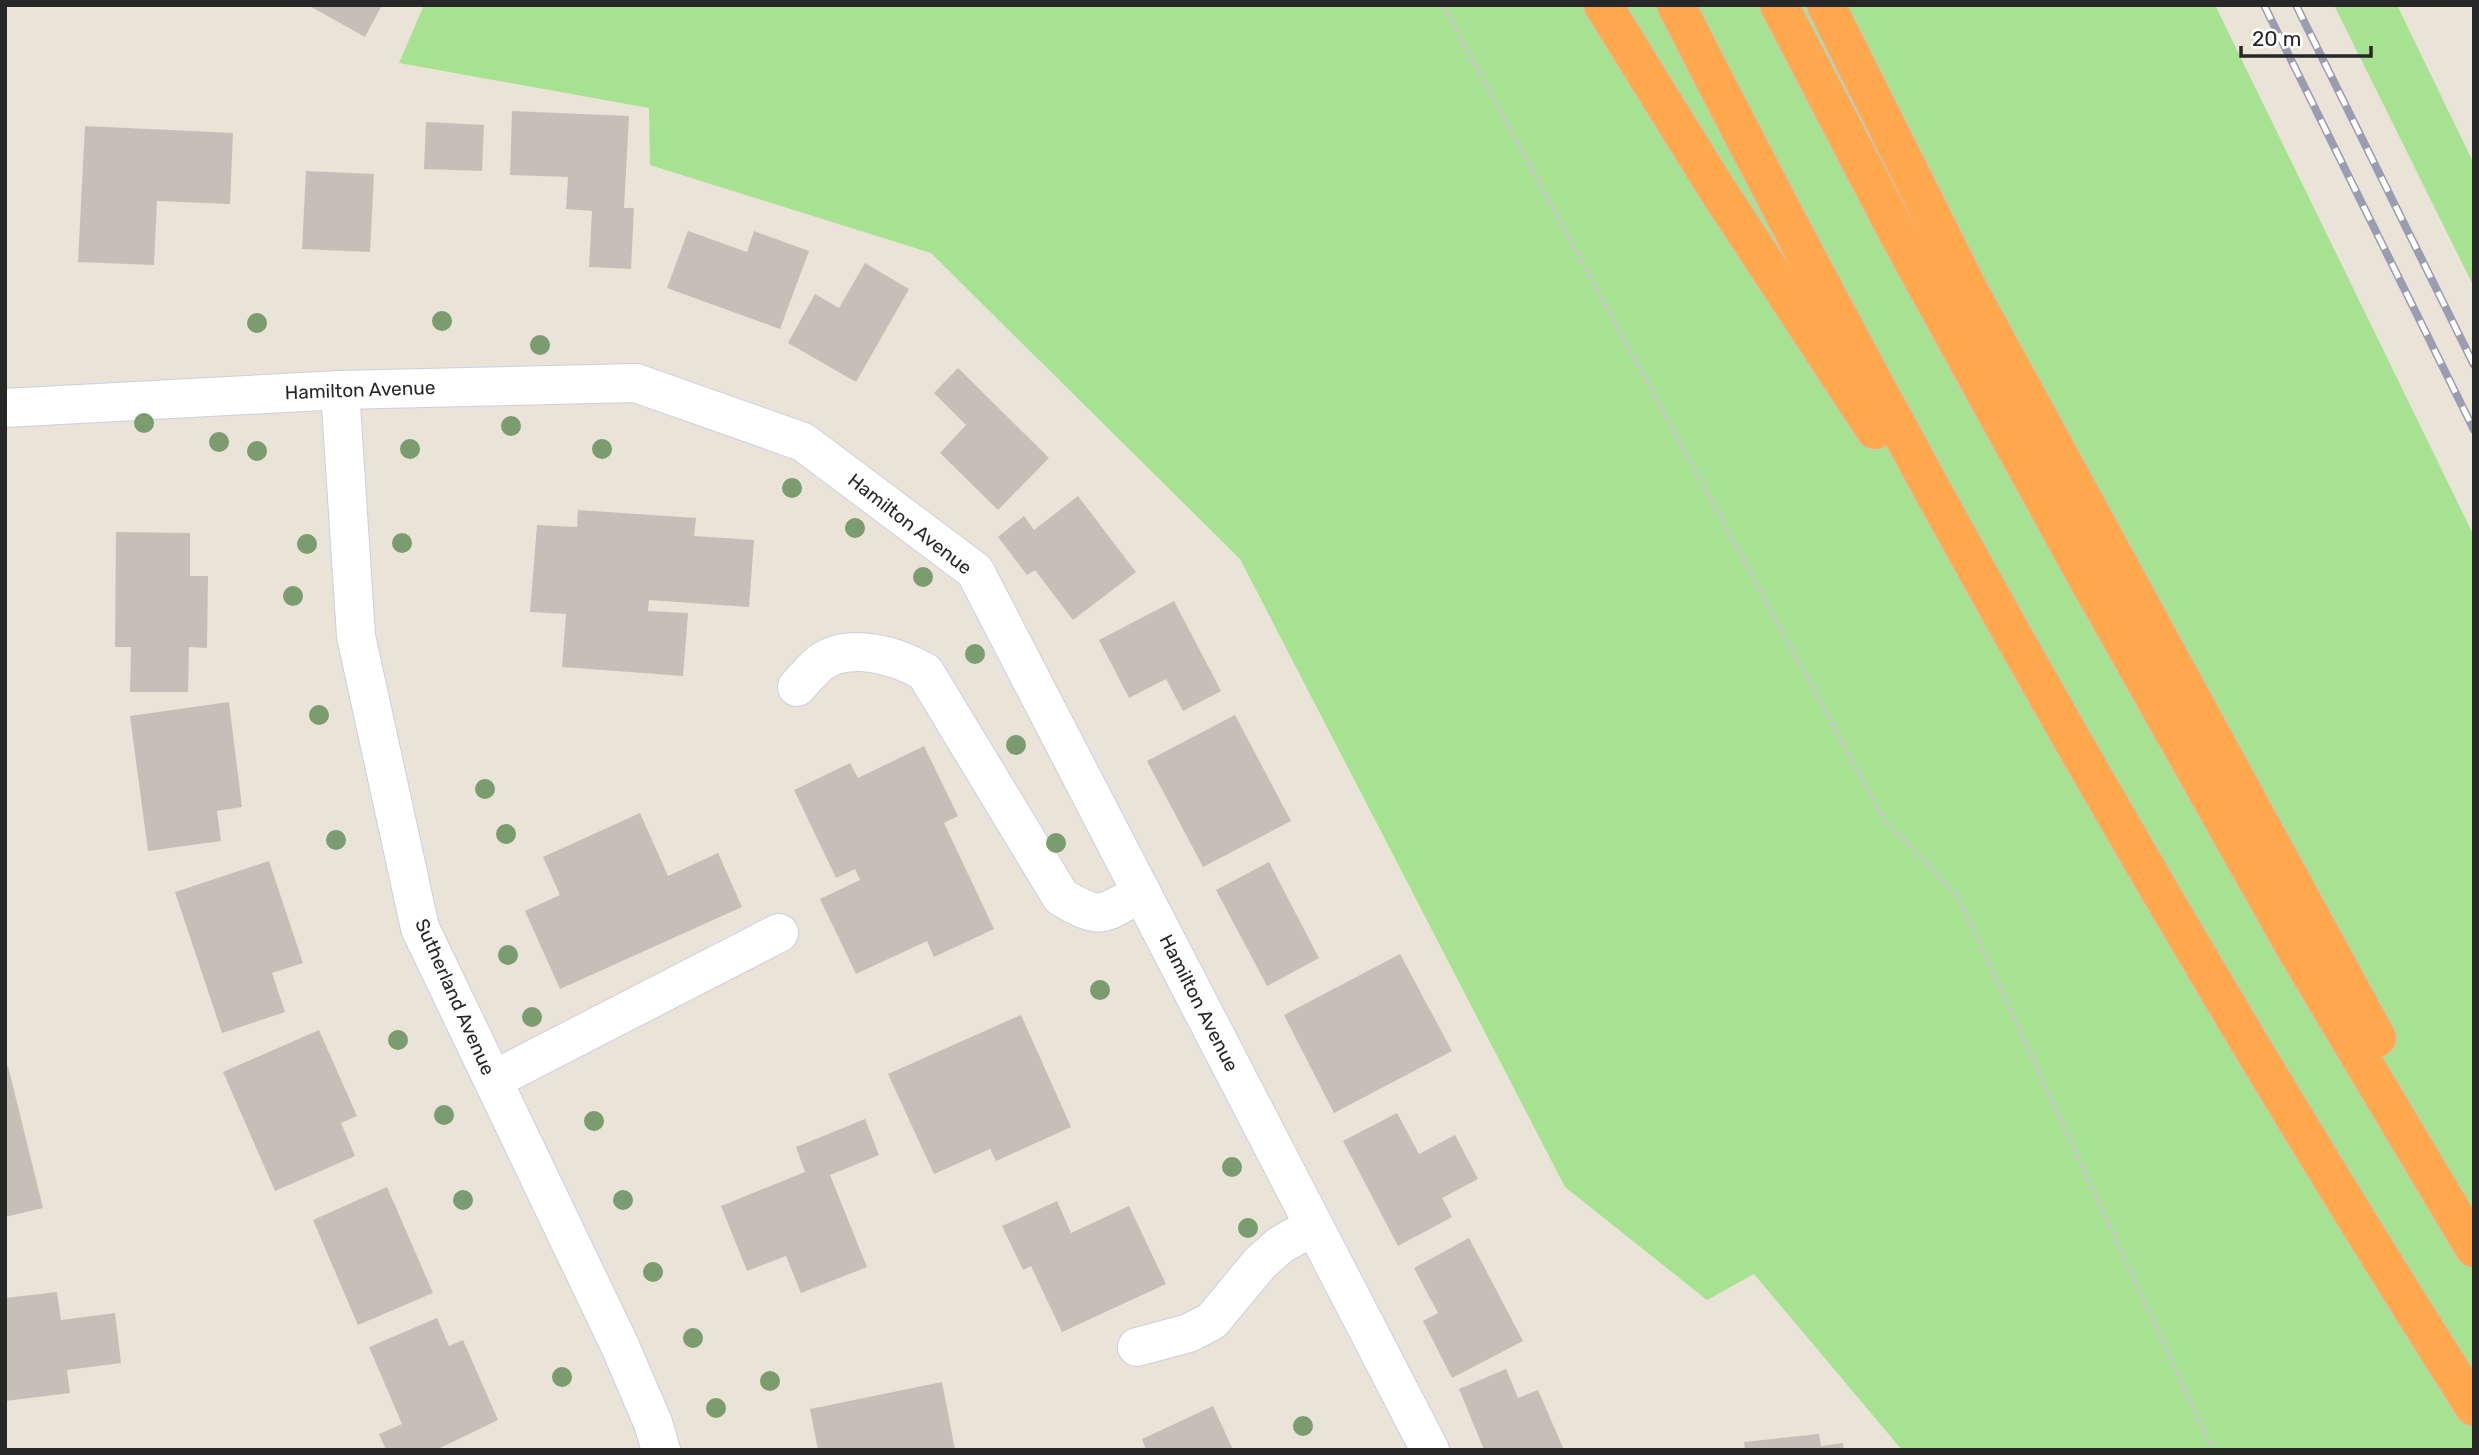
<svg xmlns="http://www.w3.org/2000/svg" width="2479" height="1455" viewBox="0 0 2479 1455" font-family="Rubik,sans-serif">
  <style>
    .green { fill: #a7e292 }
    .building { fill: #c5c0b7 }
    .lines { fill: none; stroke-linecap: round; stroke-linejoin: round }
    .minor-casing { stroke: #cdcfe0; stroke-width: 40 }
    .highway-casing { stroke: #c7c7c7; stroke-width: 40 }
    .path { stroke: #c7c7c7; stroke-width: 4.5; stroke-dasharray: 5 3.5; stroke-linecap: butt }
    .minor { stroke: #fff; stroke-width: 38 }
    .highway { stroke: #ffa84d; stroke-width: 38 }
    .rail-casing { stroke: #9a9cb2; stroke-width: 8 }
    .rail { stroke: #fff; stroke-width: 5; stroke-dasharray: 16; stroke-linecap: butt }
    .tree { fill: #7b9c6e }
    .labels { text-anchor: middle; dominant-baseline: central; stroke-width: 5; stroke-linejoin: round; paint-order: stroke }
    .street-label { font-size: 19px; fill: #272727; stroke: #fff }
  </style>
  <rect width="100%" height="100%" fill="#eae3d7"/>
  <g class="green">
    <polygon points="424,5 2215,5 2474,536 2474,1450 1902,1450 1754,1274 1707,1300 1565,1187 1240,559 931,253 650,165 649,108 399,63"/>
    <polygon points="2334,5 2397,5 2474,164 2474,287"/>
  </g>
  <g class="building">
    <polygon points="308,5 382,5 365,37"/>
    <polygon points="512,111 629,116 624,208 634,208 631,269 589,267 592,211 566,209 568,177 510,175"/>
    <polygon points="426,122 484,125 482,171 424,169"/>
    <polygon points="85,126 233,133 230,204 157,201 154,265 78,262"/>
    <polygon points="306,171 374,174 370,252 302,249"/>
    <polygon points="688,231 747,252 754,231 809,251 780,329 667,288"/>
    <polygon points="865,263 909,289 856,382 788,343 815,294 839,308"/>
    <polygon points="958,368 1049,458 998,510 940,453 966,425 934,393"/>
    <polygon points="1078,496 1136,572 1073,620 1035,570 1027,575 998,537 1024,516 1034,530"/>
    <polygon points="578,510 696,518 694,536 754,540 749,607 649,600 648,611 688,613 683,676 562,667 566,614 530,612 537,525 577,527"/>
    <polygon points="116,532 190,533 190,576 208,576 207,648 189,647 188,692 130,692 131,647 115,647"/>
    <polygon points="1174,601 1221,691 1183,711 1166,679 1129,698 1099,640"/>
    <polygon points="229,702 242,807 217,811 221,841 148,851 130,716"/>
    <polygon points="1235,715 1291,821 1203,867 1147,761"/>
    <polygon points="924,746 958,816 944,823 994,929 934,957 927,941 856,974 820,899 860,880 855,869 836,878 794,790 850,763 858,778"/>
    <polygon points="640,813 668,876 718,853 742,907 560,989 525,911 560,895 543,857"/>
    <polygon points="269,861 303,963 272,973 285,1012 222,1033 175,892"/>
    <polygon points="1269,862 1319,958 1267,986 1216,890"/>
    <polygon points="1400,954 1452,1051 1334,1113 1284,1015"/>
    <polygon points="1021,1015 1071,1127 996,1161 990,1149 934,1174 888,1074"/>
    <polygon points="319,1030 357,1116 341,1123 355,1156 275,1191 223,1072"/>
    <polygon points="8,1066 43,1208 5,1217 5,1067"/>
    <polygon points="1397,1113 1419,1154 1455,1135 1478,1179 1442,1198 1452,1217 1398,1246 1343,1141"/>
    <polygon points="865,1119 879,1155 830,1175 867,1267 801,1293 786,1256 747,1271 721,1206 805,1172 796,1147"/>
    <polygon points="387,1187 433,1293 358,1325 313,1220"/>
    <polygon points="1057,1201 1071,1233 1129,1206 1166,1284 1062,1332 1031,1266 1023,1270 1002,1226"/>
    <polygon points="1469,1238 1523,1341 1452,1378 1423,1321 1438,1313 1414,1268"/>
    <polygon points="57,1292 61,1320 115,1313 121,1363 67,1370 70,1393 5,1401 5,1298"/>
    <polygon points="437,1318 449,1346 463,1340 498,1420 436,1450 386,1450 379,1434 402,1424 369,1347"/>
    <polygon points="1506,1369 1518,1398 1538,1390 1564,1450 1484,1450 1459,1389"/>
    <polygon points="942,1382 955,1450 818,1450 810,1409"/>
    <polygon points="1213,1406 1233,1450 1146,1450 1142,1439"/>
    <polygon points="1819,1434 1821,1446 1843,1443 1844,1450 1745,1450 1744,1442"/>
  </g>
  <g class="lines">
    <g class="minor-casing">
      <g id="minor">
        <polyline points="340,390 356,636 420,928 620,1346 653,1423 661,1450"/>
        <polyline points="5,408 340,390 636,383 803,442 975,571 1430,1450"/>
        <path d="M797,687C804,679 812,670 820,663C849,641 897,656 925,672L1061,897C1104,922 1100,914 1142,893"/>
        <polyline points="493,1080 779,933"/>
        <polyline points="1137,1347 1189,1333 1212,1321 1260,1263 1280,1245 1314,1226"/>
      </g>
    </g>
    <g class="highway-casing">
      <g id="highway">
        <polyline points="1603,5 1715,186 1875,430"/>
        <path d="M1676,5C1920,485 2186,953 2474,1407"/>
        <polyline points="1779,5 1897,232 2081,567 2294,946 2474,1248"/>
        <polyline points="1826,5 1971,294 2377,1038"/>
      </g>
    </g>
    <polyline class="path" points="1443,5 1884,819 1958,896 2213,1450"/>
    <use href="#minor" class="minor"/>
    <use href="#highway" class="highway"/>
    <g class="rail-casing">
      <g id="rail">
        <polyline points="2264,5 2474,430"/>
        <polyline points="2296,5 2474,365"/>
      </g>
    </g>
    <use href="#rail" class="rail"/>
  </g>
  <g class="tree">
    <circle cx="442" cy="321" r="10"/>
    <circle cx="257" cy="323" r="10"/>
    <circle cx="540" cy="345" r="10"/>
    <circle cx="144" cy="423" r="10"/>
    <circle cx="511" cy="426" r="10"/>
    <circle cx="219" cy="442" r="10"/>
    <circle cx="410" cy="449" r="10"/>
    <circle cx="602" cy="449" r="10"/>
    <circle cx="257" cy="451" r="10"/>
    <circle cx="792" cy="488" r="10"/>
    <circle cx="855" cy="528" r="10"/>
    <circle cx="402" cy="543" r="10"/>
    <circle cx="307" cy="544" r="10"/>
    <circle cx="923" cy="577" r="10"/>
    <circle cx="293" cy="596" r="10"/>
    <circle cx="975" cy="654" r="10"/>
    <circle cx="319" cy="715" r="10"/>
    <circle cx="1016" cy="745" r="10"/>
    <circle cx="485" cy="789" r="10"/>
    <circle cx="506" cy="834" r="10"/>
    <circle cx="336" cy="840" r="10"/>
    <circle cx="1056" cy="843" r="10"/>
    <circle cx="508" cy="955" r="10"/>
    <circle cx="1100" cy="990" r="10"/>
    <circle cx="532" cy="1017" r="10"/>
    <circle cx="398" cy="1040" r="10"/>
    <circle cx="444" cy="1115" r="10"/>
    <circle cx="594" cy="1121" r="10"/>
    <circle cx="1232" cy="1167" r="10"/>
    <circle cx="463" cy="1200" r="10"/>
    <circle cx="623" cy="1200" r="10"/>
    <circle cx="1248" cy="1228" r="10"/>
    <circle cx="653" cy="1272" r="10"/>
    <circle cx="693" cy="1338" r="10"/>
    <circle cx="562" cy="1377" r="10"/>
    <circle cx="770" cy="1381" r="10"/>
    <circle cx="716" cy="1408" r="10"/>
    <circle cx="1303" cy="1426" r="10"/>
  </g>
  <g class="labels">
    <g class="street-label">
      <text transform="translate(360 390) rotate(-2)">Hamilton Avenue</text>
      <text transform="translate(910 524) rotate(38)">Hamilton Avenue</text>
      <text transform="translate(455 997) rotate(66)">Sutherland Avenue</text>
      <text transform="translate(1199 1003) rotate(63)">Hamilton Avenue</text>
    </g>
  </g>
  <rect width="2479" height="1455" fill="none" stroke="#272727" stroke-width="14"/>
  <path d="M2241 46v10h130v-10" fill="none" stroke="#272727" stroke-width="3.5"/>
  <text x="2252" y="46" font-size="21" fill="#272727" stroke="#ffffff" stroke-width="5" paint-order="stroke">20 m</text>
</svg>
